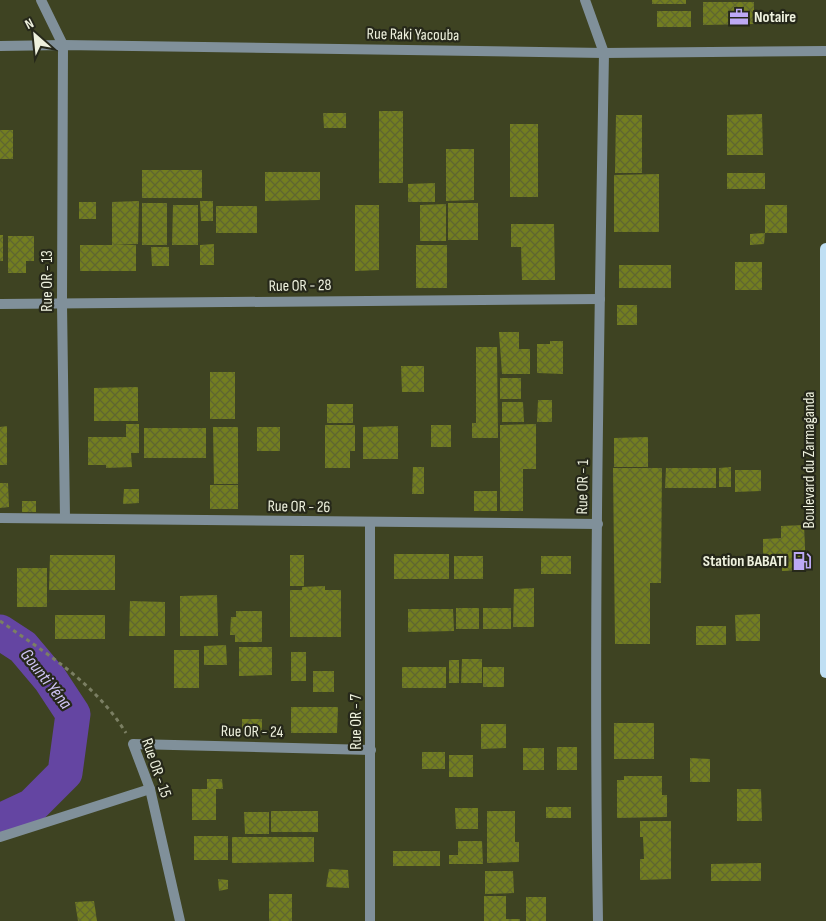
<svg xmlns="http://www.w3.org/2000/svg" width="826" height="921" viewBox="0 0 826 921" font-family="'Sofia Sans Condensed',sans-serif">
  <style>
    .lines { fill: none; stroke-linecap: round; stroke-linejoin: round }
    .river { stroke: #6445a2; stroke-width: 35 }
    .building { fill: url(#building-cross-hatch) }
    .path { stroke: #7b7f63; stroke-width: 3; stroke-dasharray: 4 4; stroke-linecap: butt }
    .street { stroke: #80909a; stroke-width: 10 }
    .primary { stroke: #bfdff3; stroke-width: 12 }
    .labels { text-anchor: middle; dominant-baseline: central; stroke-width: 4.5; stroke-linejoin: round; paint-order: stroke }
    .poi-label { font-size: 16px; font-weight: bold; fill: #eef1de; stroke: #26281a; text-anchor: start }
    .street-label { font-size: 16px; fill: #eef1de; stroke: #26281a }
    .water-label { font-size: 18px; font-style: italic; fill: #cfc4f5; stroke: #26281a }
  </style>
  <defs>
    <pattern id="building-cross-hatch" width="8" height="8" patternUnits="userSpaceOnUse" patternTransform="scale(1.25)"><rect width="8" height="8" fill="#737e20"/><path d="M0 0l8 8M0 8l8-8" fill="none" stroke="#5f6630"/></pattern>
  </defs>
  <rect width="100%" height="100%" fill="#3e4322"/>
  <g class="lines">
    <polyline class="river" points="0,632 23,647 50,679 73,714 65,773 32,806 0,821"/>
  </g>
  <g class="building">
    <rect x="652" y="0" width="34" height="4"/>
    <polygon points="703,2 754,2 754,24 703,25"/>
    <rect x="657" y="11" width="34" height="16"/>
    <rect x="379" y="111" width="24" height="72"/>
    <polygon points="323,113 346,113 346,128 324,128"/>
    <polygon points="762,114 763,155 727,155 727,115"/>
    <polygon points="616,115 642,115 642,173 615,173"/>
    <rect x="510" y="124" width="28" height="73"/>
    <rect x="0" y="130" width="13" height="29"/>
    <polygon points="446,149 474,149 474,200 446,201"/>
    <rect x="142" y="170" width="60" height="28"/>
    <polygon points="265,172 320,172 320,200 265,201"/>
    <rect x="727" y="173" width="38" height="16"/>
    <polygon points="659,174 659,232 614,232 614,175"/>
    <polygon points="435,183 435,202 408,202 408,184"/>
    <polygon points="139,201 138,244 112,245 112,202"/>
    <polygon points="200,201 213,201 213,221 201,221"/>
    <rect x="79" y="202" width="17" height="17"/>
    <rect x="142" y="203" width="25" height="42"/>
    <rect x="448" y="203" width="30" height="37"/>
    <polygon points="446,204 446,241 420,241 420,205"/>
    <polygon points="173,205 198,205 198,245 172,245"/>
    <polygon points="355,205 379,205 379,270 355,271"/>
    <rect x="765" y="205" width="22" height="28"/>
    <rect x="216" y="206" width="41" height="27"/>
    <polygon points="511,224 554,224 555,280 522,280 521,247 511,247"/>
    <polygon points="765,233 764,244 750,245 750,234"/>
    <rect x="0" y="235" width="3" height="26"/>
    <polygon points="8,236 34,236 34,261 26,261 26,273 8,273"/>
    <polygon points="214,244 214,265 200,265 200,245"/>
    <rect x="80" y="245" width="56" height="26"/>
    <rect x="416" y="245" width="31" height="43"/>
    <polygon points="151,247 169,247 169,266 152,266"/>
    <rect x="735" y="262" width="27" height="28"/>
    <rect x="619" y="265" width="52" height="23"/>
    <rect x="617" y="305" width="20" height="20"/>
    <polygon points="499,332 519,332 519,349 530,349 530,374 502,374"/>
    <polygon points="550,341 563,341 563,374 537,373 537,344 550,344"/>
    <polygon points="476,347 497,347 498,438 472,438 472,423 476,423"/>
    <polygon points="401,366 424,366 424,392 402,392"/>
    <rect x="210" y="372" width="25" height="47"/>
    <rect x="500" y="378" width="21" height="21"/>
    <polygon points="138,387 138,421 94,421 94,388"/>
    <polygon points="538,400 552,400 552,422 537,422"/>
    <polygon points="502,402 523,402 524,422 502,422"/>
    <rect x="327" y="404" width="26" height="19"/>
    <polygon points="126,424 139,424 139,453 131,453 132,467 106,468 106,465 88,465 88,437 126,437"/>
    <polygon points="536,424 536,469 523,469 523,511 500,511 500,425"/>
    <polygon points="325,425 355,425 355,451 350,451 350,468 325,468"/>
    <rect x="431" y="425" width="20" height="22"/>
    <polygon points="7,426 7,465 0,465 0,427"/>
    <polygon points="398,426 398,459 363,459 363,427"/>
    <polygon points="213,427 238,427 238,484 214,484"/>
    <rect x="257" y="427" width="23" height="24"/>
    <rect x="144" y="428" width="62" height="30"/>
    <polygon points="648,437 648,467 614,467 614,438"/>
    <polygon points="413,467 424,467 424,494 412,494"/>
    <polygon points="731,467 731,487 719,487 719,468"/>
    <polygon points="613,468 662,468 661,583 650,583 650,644 615,644"/>
    <polygon points="666,468 716,468 716,488 665,488"/>
    <polygon points="735,470 761,470 761,491 735,492"/>
    <polygon points="0,483 8,483 9,507 0,508"/>
    <rect x="210" y="485" width="28" height="24"/>
    <polygon points="124,489 139,489 139,503 123,504"/>
    <rect x="474" y="491" width="23" height="20"/>
    <rect x="22" y="501" width="14" height="11"/>
    <polygon points="804,525 806,570 782,571 782,558 763,559 763,539 781,538 781,526"/>
    <rect x="394" y="554" width="55" height="25"/>
    <polygon points="50,555 115,555 115,590 49,590"/>
    <rect x="290" y="555" width="14" height="31"/>
    <rect x="454" y="556" width="29" height="23"/>
    <rect x="541" y="556" width="30" height="18"/>
    <rect x="17" y="568" width="30" height="39"/>
    <polygon points="325,586 325,590 341,590 341,637 290,637 290,590 302,590 302,587"/>
    <polygon points="534,588 534,627 513,627 514,589"/>
    <polygon points="217,595 218,636 180,636 180,596"/>
    <polygon points="130,601 165,602 165,636 129,636"/>
    <rect x="456" y="608" width="23" height="21"/>
    <rect x="483" y="608" width="28" height="21"/>
    <polygon points="408,609 453,609 454,631 408,632"/>
    <polygon points="236,611 262,611 262,642 235,642 235,635 230,635 231,617 236,617"/>
    <polygon points="760,614 760,641 736,641 735,615"/>
    <rect x="55" y="615" width="50" height="24"/>
    <rect x="696" y="626" width="30" height="19"/>
    <polygon points="226,645 227,665 204,665 204,646"/>
    <polygon points="239,647 272,647 272,675 239,676"/>
    <rect x="174" y="650" width="25" height="38"/>
    <rect x="291" y="652" width="15" height="29"/>
    <polygon points="462,659 482,659 482,683 461,683"/>
    <rect x="449" y="660" width="10" height="23"/>
    <rect x="402" y="667" width="44" height="21"/>
    <rect x="483" y="667" width="21" height="20"/>
    <rect x="313" y="671" width="21" height="21"/>
    <polygon points="291,707 338,707 337,733 291,733"/>
    <rect x="242" y="719" width="20" height="13"/>
    <rect x="614" y="723" width="40" height="36"/>
    <polygon points="481,724 506,724 506,748 481,749"/>
    <rect x="557" y="747" width="20" height="23"/>
    <rect x="523" y="748" width="21" height="22"/>
    <rect x="422" y="752" width="23" height="17"/>
    <rect x="449" y="755" width="24" height="22"/>
    <polygon points="690,758 710,759 710,782 690,782"/>
    <polygon points="624,776 662,776 662,795 667,795 667,817 617,818 617,780 624,780"/>
    <polygon points="207,779 222,779 223,789 216,789 216,820 192,820 192,789 207,789"/>
    <polygon points="737,789 761,789 762,821 737,821"/>
    <rect x="546" y="807" width="25" height="11"/>
    <polygon points="455,808 478,808 478,829 456,829"/>
    <rect x="271" y="811" width="47" height="21"/>
    <polygon points="487,811 515,811 515,842 519,842 519,862 487,863"/>
    <polygon points="244,812 269,812 269,834 245,834"/>
    <polygon points="640,821 671,821 671,879 640,880 640,859 644,859 643,837 640,837"/>
    <rect x="194" y="836" width="34" height="24"/>
    <polygon points="232,837 314,837 314,862 232,863"/>
    <polygon points="458,841 482,841 483,864 449,864 449,855 458,855"/>
    <rect x="393" y="851" width="47" height="15"/>
    <polygon points="761,863 761,881 711,881 711,864"/>
    <polygon points="329,869 348,870 349,888 326,887"/>
    <polygon points="485,871 513,871 514,893 485,894"/>
    <polygon points="218,879 228,880 228,889 219,891"/>
    <rect x="269" y="894" width="23" height="27"/>
    <polygon points="484,896 506,896 506,919 520,919 520,921 484,921"/>
    <rect x="526" y="897" width="20" height="24"/>
    <polygon points="94,901 97,921 78,921 75,902"/>
  </g>
  <g class="lines">
    <path class="path" d="M0,621C47,654 95,683 126,733"/>
    <g class="street">
      <polyline points="41,0 63,45 62,304 65,518"/>
      <path d="M585,0L604,53C599,342 593,632 598,921"/>
      <polyline points="0,46 63,45 604,53 826,51"/>
      <polyline points="0,304 600,299"/>
      <polyline points="0,518 598,524"/>
      <polyline points="370,523 370,921"/>
      <polyline points="0,837 150,789"/>
      <polyline points="180,921 150,789 133,744 371,750"/>
    </g>
    <polyline class="primary" points="826,249 826,672"/>
  </g>
  <defs>
    <g id="office-bare" transform="scale(1.5)"><path d="M-6-3h4V-5.5h4V-3h4V5H-6ZM-1-4.5V-3h2v-1.5ZM-6 0V1H6V0Z" fill="#bda9f5" stroke="#26281a" stroke-width="2.5" paint-order="stroke"/></g>
    <g id="fuel-bare" transform="scale(1.5)"><path d="M-5.5-6h7V0h2V4h1.3V-2.5L3-4.5l.8-.8L6-3V5H2.5V1h-1V6h-7ZM-4.2-4.7v3.2H.2V-4.7Z" fill="#bda9f5" stroke="#26281a" stroke-width="2.5" paint-order="stroke"/></g>
  </defs>
  <g fill-rule="evenodd">
    <use href="#office-bare" x="739" y="17"/>
    <use href="#fuel-bare" x="802" y="561"/>
  </g>
  <g class="labels">
    <g class="poi-label">
      <text x="754" y="17">Notaire</text>
      <text x="787" y="561" text-anchor="end">Station BABATI</text>
    </g>
    <g class="street-label">
      <text transform="translate(413 35) rotate(1)">Rue Raki Yacouba</text>
      <text transform="translate(47 281) rotate(-90)">Rue OR - 13</text>
      <text transform="translate(300 286) rotate(-1)">Rue OR - 28</text>
      <text transform="translate(809 460) rotate(-90)">Boulevard du Zarmaganda</text>
      <text transform="translate(583 487) rotate(-89)">Rue OR - 1</text>
      <text transform="translate(299 507) rotate(1)">Rue OR - 26</text>
      <text transform="translate(356 722) rotate(-90)">Rue OR - 7</text>
      <text transform="translate(252 732) rotate(1)">Rue OR - 24</text>
      <text transform="translate(156 768) rotate(71)">Rue OR - 15</text>
    </g>
    <g class="water-label">
      <text transform="translate(46 679) rotate(52)">Gounti Yéna</text>
    </g>
  </g>
  <g transform="translate(35 35) rotate(333)" stroke="#26281a" stroke-width="4" paint-order="stroke">
  <path d="M0-4L9 19L0 12L-9 19Z" fill="#eef1de"/>
  <text y="-8" font-size="14" font-weight="bold" text-anchor="middle" fill="#eef1de">N</text>
  </g>
</svg>
